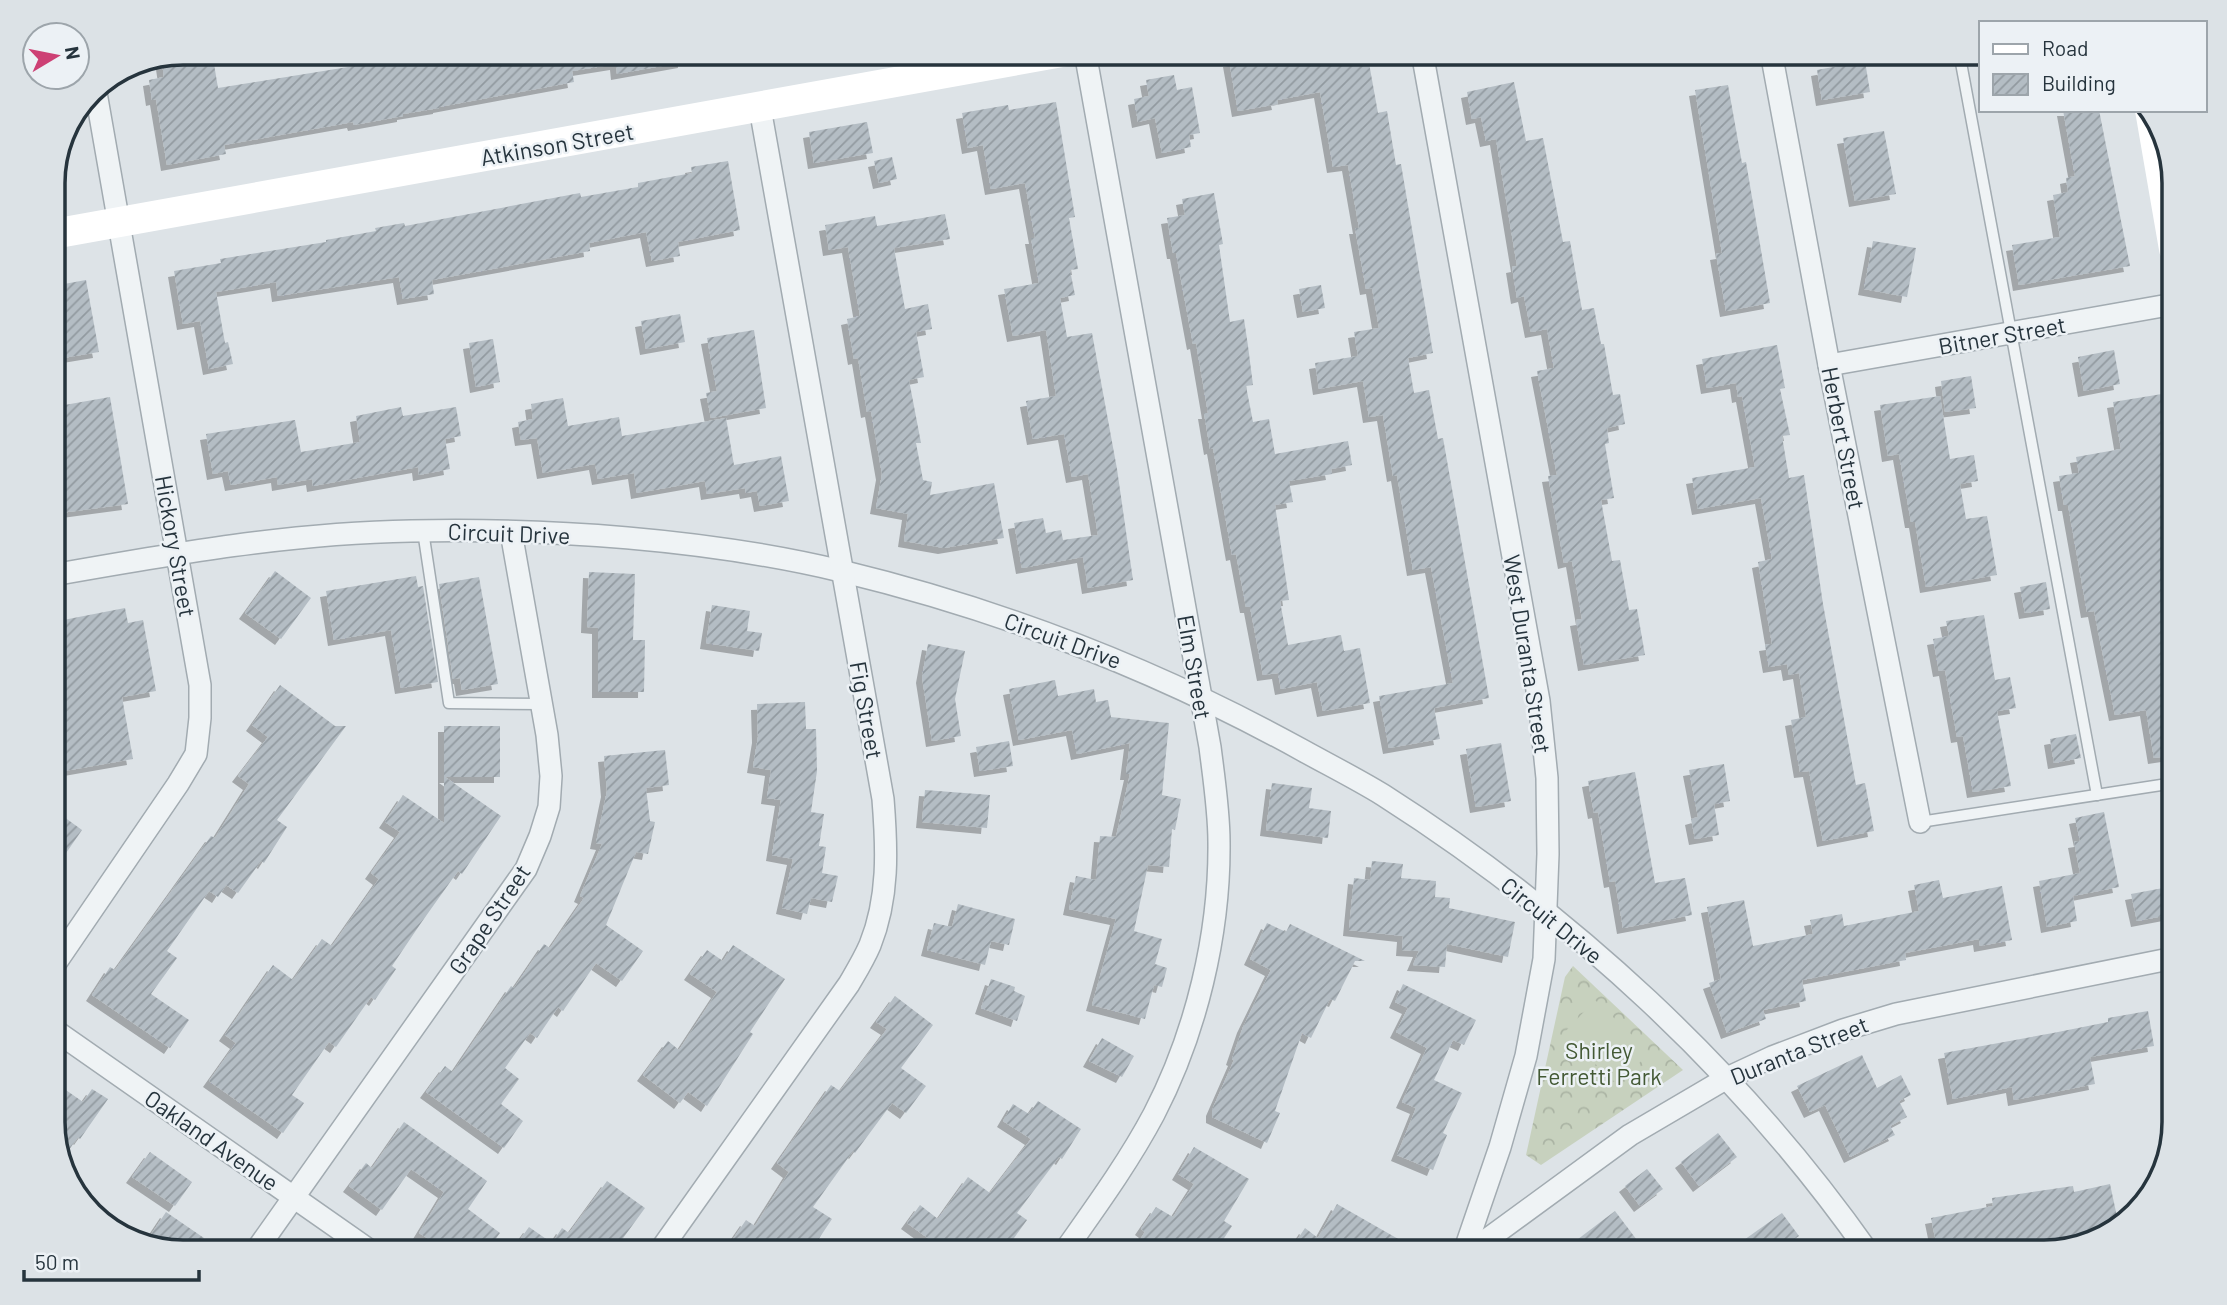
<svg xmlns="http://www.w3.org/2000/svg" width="2227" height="1305" viewBox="0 0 2227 1305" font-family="Barlow,sans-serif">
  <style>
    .forest { fill: url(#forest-crowns) }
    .pitch { fill: #c7d1be }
    .building { fill: url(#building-hatch); filter: url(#shadow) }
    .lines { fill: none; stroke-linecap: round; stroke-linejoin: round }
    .lane-casing { stroke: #a2abb1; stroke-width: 13 }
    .street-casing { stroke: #a2abb1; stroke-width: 24 }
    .lane { stroke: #eff3f5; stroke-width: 10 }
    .street { stroke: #eff3f5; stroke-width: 21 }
    .secondary { stroke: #fff; stroke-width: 30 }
    .labels { text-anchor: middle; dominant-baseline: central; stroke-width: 5; stroke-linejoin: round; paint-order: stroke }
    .street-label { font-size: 23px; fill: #26343d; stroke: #ecf1f5 }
    .park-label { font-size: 23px; fill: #435934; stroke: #ecf1f5 }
    .rim { fill: none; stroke: #26343d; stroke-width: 3.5 }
  </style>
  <defs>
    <pattern id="forest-crowns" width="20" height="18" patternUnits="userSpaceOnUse" patternTransform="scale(1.75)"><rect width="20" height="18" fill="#c7d1be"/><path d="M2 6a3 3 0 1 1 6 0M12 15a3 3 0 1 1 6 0" fill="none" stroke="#abb4a4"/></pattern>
    <pattern id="building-hatch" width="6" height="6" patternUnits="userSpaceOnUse" patternTransform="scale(1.75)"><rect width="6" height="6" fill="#b4bdc4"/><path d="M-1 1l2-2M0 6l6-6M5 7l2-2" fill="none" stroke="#929aa0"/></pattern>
    <filter id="shadow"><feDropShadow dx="-6" dy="6" stdDeviation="0" flood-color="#0004"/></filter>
  </defs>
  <rect width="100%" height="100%" fill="#dde3e7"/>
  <polygon class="forest" points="1573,966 1683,1070 1541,1165 1526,1155 1565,977"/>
  <polygon class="pitch" points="1595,1000 1650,1052 1618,1085 1563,1034"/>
  <g class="building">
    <polygon points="188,52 212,52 218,88 416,56 415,52 683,52 684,62 617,74 616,64 572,71 574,82 439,107 439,108 403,114 403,116 354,125 353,122 224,145 226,154 167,165 156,99 152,100 149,80 164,77 161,57"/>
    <polygon points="1309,52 1367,52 1378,113 1387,111 1396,165 1401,164 1433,353 1408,358 1414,393 1429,390 1438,439 1443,438 1489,698 1434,708 1440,739 1389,748 1379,696 1453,683 1431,567 1413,570 1397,475 1393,476 1383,415 1369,417 1363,381 1319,389 1315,363 1358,356 1354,332 1379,328 1372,288 1366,289 1355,228 1359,228 1348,165 1333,167 1320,92 1277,100 1278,104 1238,111 1229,61 1269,54 1270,59"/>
    <polygon points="1865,61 1870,92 1822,100 1817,70"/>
    <polygon points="1174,75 1177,90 1192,87 1200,133 1189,135 1191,147 1162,153 1155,118 1138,122 1134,99 1149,96 1146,80"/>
    <polygon points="1514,82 1526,141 1543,138 1563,242 1570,241 1582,310 1594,308 1601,344 1604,344 1613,395 1620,394 1625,424 1607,428 1609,443 1605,444 1614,498 1601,500 1612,561 1620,560 1629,610 1637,609 1645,655 1584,665 1576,620 1582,619 1572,561 1564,563 1548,476 1557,475 1537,371 1554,368 1547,329 1531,332 1524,296 1517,298 1512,267 1517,266 1496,139 1486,141 1481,117 1472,119 1467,92"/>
    <polygon points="1728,85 1742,163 1746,162 1770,303 1726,311 1716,254 1722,253 1695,90"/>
    <polygon points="1056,102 1075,217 1069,218 1078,269 1070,270 1075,295 1060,298 1067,337 1092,333 1117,469 1133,580 1088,588 1083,557 1022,568 1014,523 1043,518 1046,533 1061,530 1063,540 1098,535 1088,474 1072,477 1064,434 1033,439 1026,401 1056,396 1046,330 1013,336 1004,289 1039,283 1031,238 1035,238 1025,183 991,189 983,145 968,148 962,113 1008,105 1009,110"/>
    <polygon points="2063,110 2099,110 2130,266 2019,285 2012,245 2060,237 2053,195 2068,192 2066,178 2075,176"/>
    <polygon points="867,122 873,153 814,163 809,132"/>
    <polygon points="1884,131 1896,194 1855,201 1843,138"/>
    <polygon points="892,157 897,179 879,183 874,161"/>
    <polygon points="728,161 740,230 678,242 680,256 652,261 646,232 589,243 590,251 432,280 434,294 403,299 399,277 278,296 276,282 216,292 225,343 228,342 233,364 209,369 200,321 183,324 174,271 221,263 220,259 326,242 326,240 376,231 375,228 404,223 405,226 580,193 581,197 638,187 638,183 692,173 691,167"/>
    <polygon points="1214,193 1223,244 1219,245 1230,322 1244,319 1248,346 1253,385 1246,386 1253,422 1269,419 1275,454 1348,441 1352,465 1331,469 1332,474 1289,481 1293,502 1275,505 1289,600 1280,601 1288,645 1341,635 1344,651 1360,648 1370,703 1323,711 1317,682 1281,689 1278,673 1263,675 1250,607 1246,607 1236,554 1232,555 1213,448 1210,449 1204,413 1208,413 1196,343 1193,344 1176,253 1173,253 1167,218 1185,215 1182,199"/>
    <polygon points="945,214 950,239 894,248 905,309 928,304 932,329 916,332 924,377 909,380 921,443 916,443 923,480 932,482 930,495 994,483 1004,538 944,548 904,541 908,514 876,508 882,474 871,411 867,412 858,358 854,359 847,319 860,316 848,247 829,250 825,225 875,216 877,226"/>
    <polygon points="1873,241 1916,248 1907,297 1864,289"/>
    <polygon points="86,280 99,352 63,358 53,300 53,286"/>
    <polygon points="1321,285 1325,308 1303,312 1299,289"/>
    <polygon points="680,314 685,342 646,349 641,321"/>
    <polygon points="754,330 766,408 711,418 706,393 717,391 707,338"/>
    <polygon points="493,339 500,382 476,387 469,343"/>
    <polygon points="1777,345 1785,388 1780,389 1790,435 1782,436 1789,478 1804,475 1823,604 1856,785 1865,783 1874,831 1823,841 1809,771 1800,772 1791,720 1806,717 1799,673 1789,675 1787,664 1769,667 1765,645 1772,644 1758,562 1772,559 1761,498 1698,509 1692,478 1755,467 1742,396 1738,397 1736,383 1707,388 1702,359"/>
    <polygon points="2114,350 2120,384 2084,391 2078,357"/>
    <polygon points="1971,376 1976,408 1945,412 1941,381"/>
    <polygon points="2162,394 2169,434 2166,434 2174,484 2174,487 2171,488 2174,507 2174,755 2154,758 2146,710 2115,715 2094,611 2087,612 2068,505 2064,505 2059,476 2079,473 2076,457 2121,449 2113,402"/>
    <polygon points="1940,396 1950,459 1974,455 1978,481 1960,484 1966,519 1987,516 1997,575 1926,587 1915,522 1911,522 1899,454 1888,456 1880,405"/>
    <polygon points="110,397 128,504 53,514 53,407"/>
    <polygon points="563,398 568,426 619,417 622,436 726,418 734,465 781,456 789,501 760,506 757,491 746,493 745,488 707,494 705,481 637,493 634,473 598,479 595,464 543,473 537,438 521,440 518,422 533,419 531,404"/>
    <polygon points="401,407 403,416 456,407 461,436 445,439 450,469 419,475 418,467 313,486 312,479 278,485 277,477 231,485 228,471 213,474 206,434 295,420 301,452 360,442 356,416"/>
    <polygon points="275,571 311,598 281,639 245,613"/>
    <polygon points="589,572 635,574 633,640 645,640 644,692 598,692 598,628 587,627"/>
    <polygon points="416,576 418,587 423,586 438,682 401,688 391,630 334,640 326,591"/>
    <polygon points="479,577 498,684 462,690 460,678 453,679 439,584"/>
    <polygon points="2046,582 2050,609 2025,613 2020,587"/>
    <polygon points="712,605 750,611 747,631 762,633 759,651 706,643"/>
    <polygon points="125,608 128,623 143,620 156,691 122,697 133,759 53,773 53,742 59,741 53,707 53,622"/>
    <polygon points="1984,615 1995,680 2010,677 2016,708 1997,711 2011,786 1973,792 1963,736 1957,737 1945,670 1939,671 1933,639 1949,636 1946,621"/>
    <polygon points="928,644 965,651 955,699 961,736 932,741 922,677"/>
    <polygon points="1055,680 1058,696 1094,689 1096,702 1108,700 1111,717 1169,723 1162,795 1181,799 1175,830 1172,829 1169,867 1148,865 1134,931 1162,939 1155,964 1167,968 1162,987 1154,985 1145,1019 1092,1005 1116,919 1069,909 1076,876 1096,880 1100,836 1116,837 1130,774 1126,774 1130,743 1077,754 1072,730 1019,740 1009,689"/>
    <polygon points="280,685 335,726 346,726 277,820 287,827 264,863 261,861 238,893 226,885 218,897 209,891 167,951 177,958 151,994 189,1020 170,1048 92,995 110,967 115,970 211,836 215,838 249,784 238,776 268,737 252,725"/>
    <polygon points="805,702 806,729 816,729 817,771 811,812 824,814 819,846 826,847 822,873 838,876 832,902 811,898 807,914 782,908 793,859 772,855 781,800 767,798 771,770 753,767 758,737 757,704"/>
    <polygon points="444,726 500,726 500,777 445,777 501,816 462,874 458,871 421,923 392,966 396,969 375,1000 371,997 336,1047 329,1042 292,1095 304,1103 283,1133 209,1081 236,1043 225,1035 273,965 293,980 322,939 332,946 379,879 371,873 400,832 385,822 403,795 444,823"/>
    <polygon points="2076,734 2081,758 2054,763 2050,739"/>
    <polygon points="1009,741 1013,766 980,771 976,747"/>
    <polygon points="1501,743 1511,801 1476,807 1466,749"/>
    <polygon points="665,750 669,785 646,788 650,821 655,822 648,854 636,852 606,925 643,951 622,981 596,963 563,1011 558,1007 537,1038 530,1033 505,1068 519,1079 501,1104 523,1121 504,1148 426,1092 445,1066 453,1072 511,986 514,988 544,944 550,948 584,898 580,896 602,844 596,843 607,791 604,756"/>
    <polygon points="1724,764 1730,801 1714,804 1719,835 1695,839 1691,819 1698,817 1689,770"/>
    <polygon points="1635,772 1655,883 1685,878 1692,915 1623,928 1615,881 1610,882 1598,812 1594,813 1588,781"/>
    <polygon points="1272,783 1312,788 1309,808 1331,811 1328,838 1266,830"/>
    <polygon points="925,790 990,795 987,828 922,822"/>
    <polygon points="53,809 82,830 64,856 53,848"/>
    <polygon points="2104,812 2119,887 2073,896 2077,921 2047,927 2039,881 2080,873 2074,842 2080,841 2075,818"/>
    <polygon points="1372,861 1403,864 1401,878 1436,881 1435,897 1450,898 1449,908 1515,922 1508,957 1447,944 1445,967 1413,965 1419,951 1402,950 1403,936 1349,930 1354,878 1370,880"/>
    <polygon points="1939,880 1943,898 2002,886 2012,940 1980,946 1979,939 1905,953 1906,960 1802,980 1806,1001 1763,1010 1766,1019 1727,1033 1709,983 1721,979 1707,907 1744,900 1753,946 1813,934 1810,920 1842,914 1844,926 1919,911 1914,885"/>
    <polygon points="2174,886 2174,914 2137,921 2131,894"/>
    <polygon points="958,904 1015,919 1009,945 991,941 985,965 927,950 934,923 952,927"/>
    <polygon points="1267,923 1286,932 1290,924 1365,961 1355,961 1335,1001 1330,999 1311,1038 1302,1033 1275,1111 1280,1113 1267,1143 1212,1117 1212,1110 1234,1060 1232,1059 1243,1027 1271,970 1250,959"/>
    <polygon points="733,945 785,979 750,1032 753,1034 707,1106 688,1092 680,1103 643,1075 668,1041 679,1050 717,992 690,974 707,950 723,961"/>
    <polygon points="991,979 1015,987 1014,991 1025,996 1017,1021 981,1008"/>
    <polygon points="1403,984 1476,1020 1464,1045 1453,1040 1434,1080 1462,1093 1443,1133 1447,1135 1433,1170 1397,1155 1416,1108 1402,1102 1427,1048 1396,1032 1408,1008 1395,1002"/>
    <polygon points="895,996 933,1025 901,1068 926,1086 906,1113 892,1103 855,1153 853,1151 813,1207 832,1219 810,1252 724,1252 746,1220 755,1226 789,1172 777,1163 831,1085 840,1091 887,1029 876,1022"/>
    <polygon points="2148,1011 2154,1046 2090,1057 2095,1084 2014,1100 2012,1087 1953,1099 1944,1053 2053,1033 2108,1022 2108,1018"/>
    <polygon points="1102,1038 1134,1056 1122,1077 1089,1061"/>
    <polygon points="1862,1055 1877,1088 1901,1075 1911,1095 1899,1101 1907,1117 1890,1126 1895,1135 1850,1157 1825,1105 1810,1112 1797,1086"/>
    <polygon points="53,1081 83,1102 92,1089 108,1099 80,1139 78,1137 62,1160 53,1131"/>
    <polygon points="1038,1101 1081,1129 1062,1159 1059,1157 1017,1213 1027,1220 1004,1252 947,1252 907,1223 920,1205 938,1219 968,1177 990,1193 1031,1139 1003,1121 1013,1104 1029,1114"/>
    <polygon points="404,1122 487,1181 468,1209 500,1233 486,1252 450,1252 419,1233 444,1192 411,1169 382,1210 349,1186 366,1163 372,1168"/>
    <polygon points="1718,1133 1737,1157 1699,1186 1681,1162"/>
    <polygon points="1194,1147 1249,1179 1224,1221 1232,1226 1215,1252 1132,1252 1145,1232 1141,1229 1156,1207 1173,1217 1194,1184 1178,1174"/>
    <polygon points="150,1152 192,1182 175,1206 132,1177"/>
    <polygon points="1647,1169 1663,1189 1640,1206 1625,1186"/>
    <polygon points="607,1181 645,1208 613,1252 527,1252 516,1245 529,1227 552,1243 562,1228 569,1233"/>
    <polygon points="2110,1184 2119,1226 2110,1235 2061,1245 2062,1248 2045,1252 2035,1252 2034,1244 1978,1252 1938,1252 1931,1218 1993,1206 1992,1198 2073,1186 2074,1192"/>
    <polygon points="1337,1204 1421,1252 1359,1252 1339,1241 1334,1249 1340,1252 1289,1252 1305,1228 1318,1238"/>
    <polygon points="1615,1211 1646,1252 1561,1252"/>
    <polygon points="166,1212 204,1238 194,1252 182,1252 158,1246 148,1239"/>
    <polygon points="1782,1213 1799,1236 1776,1252 1727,1252"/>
  </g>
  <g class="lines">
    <g class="lane-casing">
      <g id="lane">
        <polyline points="1959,52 2097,795"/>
        <polyline points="423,531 449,703 541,704"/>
        <polyline points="1920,822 2174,783"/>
      </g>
    </g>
    <g class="street-casing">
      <g id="street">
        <polyline points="1422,52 1539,701 1547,778 1548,854 1544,959 1526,1056 1500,1147 1464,1252"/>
        <polyline points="1771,52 1829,365 1920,822"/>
        <polyline points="1829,365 2174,304"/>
        <path d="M53,575C172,554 290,533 411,531C548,528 707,539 841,571C1002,610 1157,670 1302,750C1329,765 1357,779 1383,795C1571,915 1740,1070 1868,1252"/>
        <polyline points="53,967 178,784 196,754 200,718 200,685 95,87"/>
        <polyline points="53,1029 372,1252"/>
        <polyline points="255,1252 526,869 540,836 549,807 551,776 547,735 511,532"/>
        <path d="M659,1252L849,984C856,972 864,959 870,945C889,898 887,849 883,799L760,108"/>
        <path d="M1064,1252C1095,1208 1128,1163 1154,1114C1196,1033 1220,934 1219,842C1219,811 1214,779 1210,747L1085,52"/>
        <polyline points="1470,1252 1630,1135 1727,1078 1772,1057 1843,1030 1896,1014 2174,958"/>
      </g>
    </g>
    <use href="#lane" class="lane"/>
    <use href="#street" class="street"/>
    <g class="secondary">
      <polyline points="2150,110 2174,249"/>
      <polyline points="53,234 1062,52"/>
    </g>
  </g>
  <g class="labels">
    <g class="street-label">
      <text transform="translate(557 144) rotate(-10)">Atkinson Street</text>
      <text transform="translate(2002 335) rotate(-10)">Bitner Street</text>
      <text transform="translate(1844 438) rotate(79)">Herbert Street</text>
      <text transform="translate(509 533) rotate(2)">Circuit Drive</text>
      <text transform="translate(176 546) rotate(80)">Hickory Street</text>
      <text transform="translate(1063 640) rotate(20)">Circuit Drive</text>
      <text transform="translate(1528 654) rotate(81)">West Duranta Street</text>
      <text transform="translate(1195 667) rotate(80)">Elm Street</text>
      <text transform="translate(867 710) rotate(80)">Fig Street</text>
      <text transform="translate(489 919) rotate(-56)">Grape Street</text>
      <text transform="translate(1552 920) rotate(39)">Circuit Drive</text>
      <text transform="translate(1799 1050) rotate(-22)">Duranta Street</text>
      <text transform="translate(212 1140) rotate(35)">Oakland Avenue</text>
    </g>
    <g class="park-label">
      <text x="1599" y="1050">Shirley<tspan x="1599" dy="26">Ferretti Park</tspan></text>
    </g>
  </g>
  <path d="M0 0H2227V1305H0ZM183 65H2044A118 118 0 0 1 2162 183V1122A118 118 0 0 1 2044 1240H183A118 118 0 0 1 65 1122V183A118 118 0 0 1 183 65Z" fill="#dce2e6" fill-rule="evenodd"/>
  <path class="rim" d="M183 65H2044A118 118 0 0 1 2162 183V1122A118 118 0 0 1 2044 1240H183A118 118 0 0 1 65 1122V183A118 118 0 0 1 183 65Z"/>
  <rect x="1979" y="21" width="228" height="91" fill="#ecf1f5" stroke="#9da5ab" stroke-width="2"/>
  <rect x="1993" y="44" width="35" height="10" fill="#ffffff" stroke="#9da5ab" stroke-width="2"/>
  <text x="2042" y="56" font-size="21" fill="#26343d">Road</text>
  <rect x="1993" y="74" width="35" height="21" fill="url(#building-hatch)" stroke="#9da5ab" stroke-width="2"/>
  <text x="2042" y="91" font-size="21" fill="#26343d">Building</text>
  <g transform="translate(56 56) rotate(80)"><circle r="33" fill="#ecf1f5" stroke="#9da5ab" stroke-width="2"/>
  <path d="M0-5L12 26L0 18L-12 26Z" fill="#cd4074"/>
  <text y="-10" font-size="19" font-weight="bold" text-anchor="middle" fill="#26343d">N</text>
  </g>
  <path d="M24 1270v10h175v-10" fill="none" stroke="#26343d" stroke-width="3.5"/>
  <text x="35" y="1270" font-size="21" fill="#26343d" stroke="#ecf1f5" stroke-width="5" paint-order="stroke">50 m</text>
</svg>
